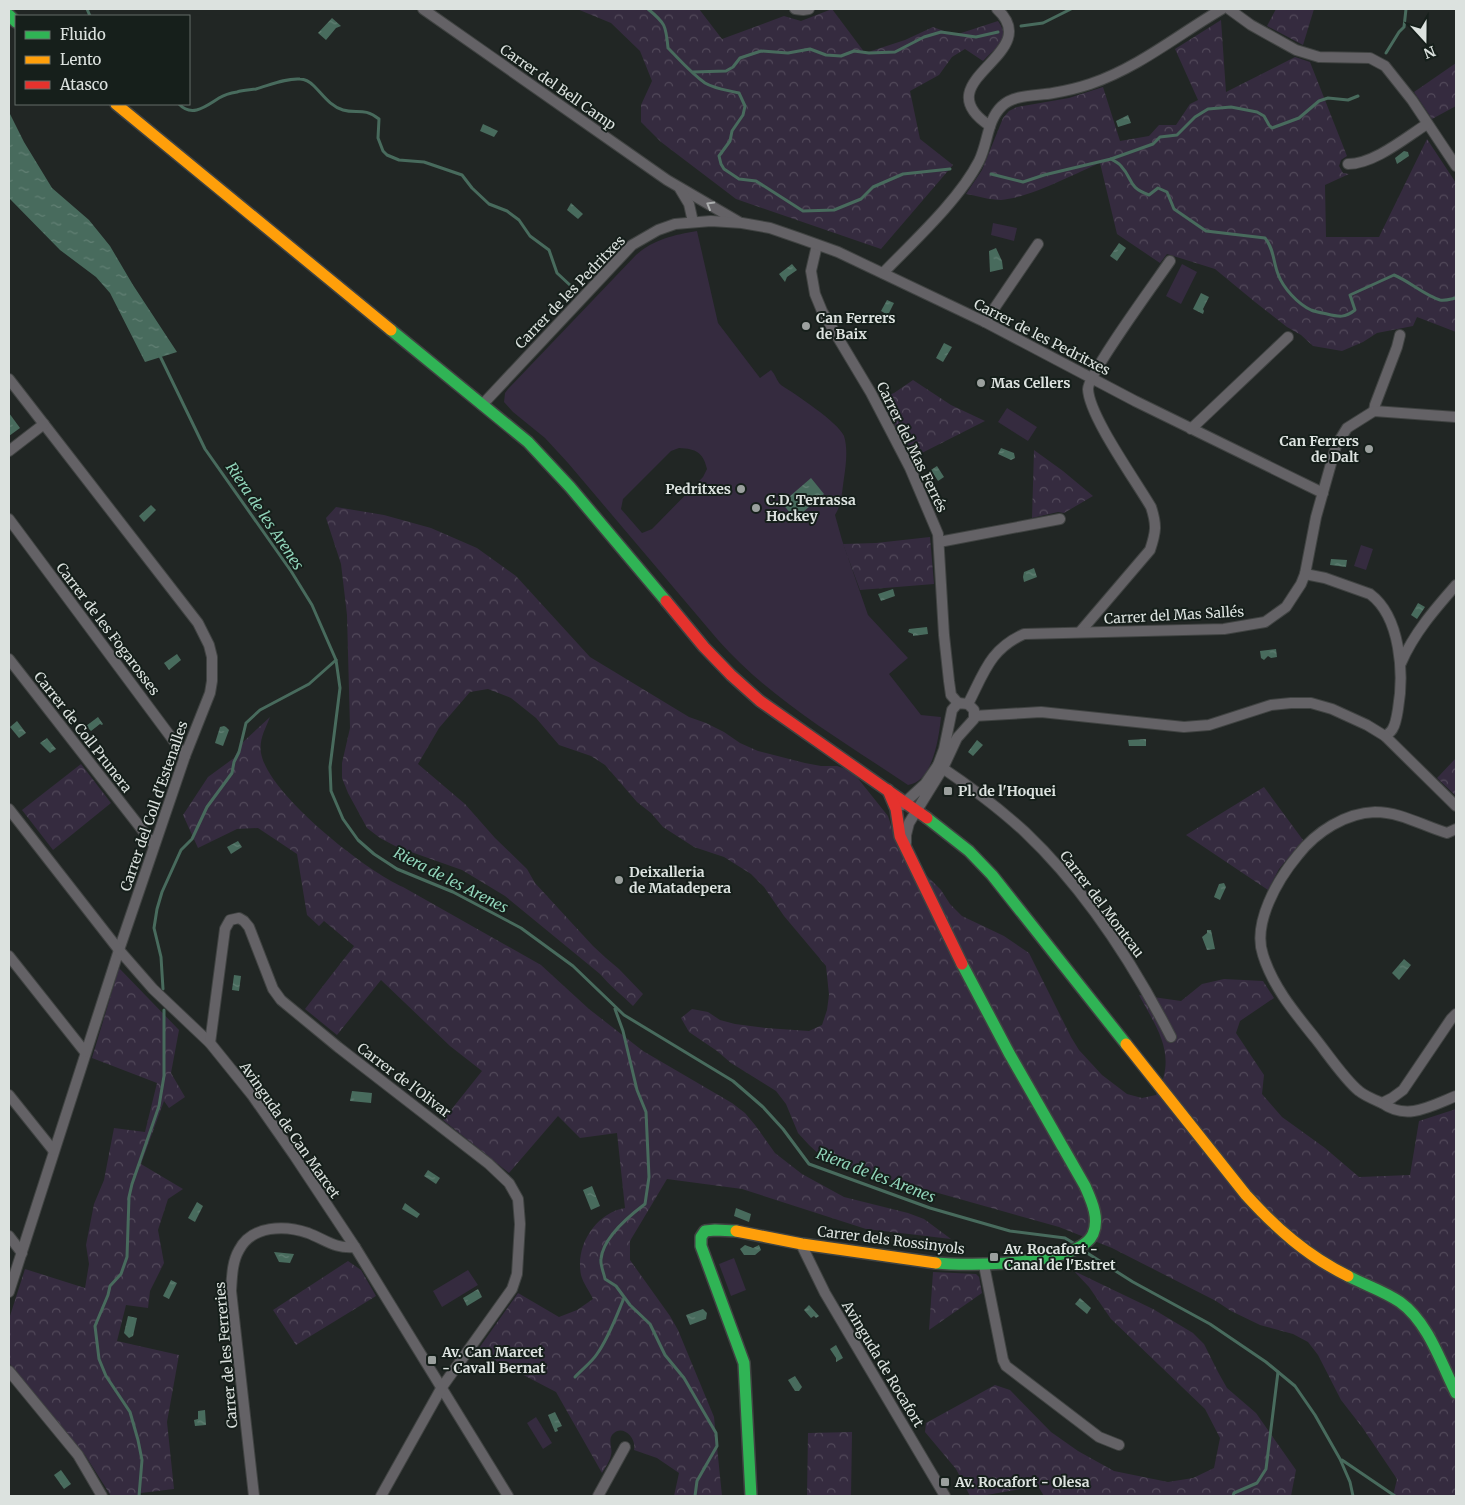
<svg xmlns="http://www.w3.org/2000/svg" width="1465" height="1505" viewBox="0 0 1465 1505" font-family="Merriweather,serif">
  <style>
    .grass { fill: #352b3f; fill-rule: evenodd }
    .forest { fill: url(#forest-crowns) }
    .water { fill: url(#water-ripples) }
    .lines { fill: none; stroke-linecap: round; stroke-linejoin: round }
    .stream { stroke: #486b5d; stroke-width: 3 }
    .street-casing { stroke: #404342; stroke-width: 12 }
    .fast-casing { stroke: #404342; stroke-width: 14 }
    .slow-casing { stroke: #404342; stroke-width: 14 }
    .jam-casing { stroke: #404342; stroke-width: 14 }
    .street { stroke: #646266; stroke-width: 10 }
    .fast { stroke: #30b455; stroke-width: 11 }
    .slow { stroke: #ff9f0a; stroke-width: 11 }
    .jam { stroke: #e5322d; stroke-width: 11 }
    .oneway { stroke: #acafaf }
    .poi-dot { fill: #9ba09e; stroke: #161f1b; stroke-width: 2 }
    .labels { text-anchor: middle; dominant-baseline: central; stroke-width: 4; stroke-linejoin: round; paint-order: stroke }
    .street-label { font-size: 14px; fill: #dce2df; stroke: #161f1b }
    .poi-label { font-size: 14px; font-weight: bold; fill: #dce2df; stroke: #161f1b; text-anchor: start }
    .water-label { font-size: 15px; font-style: italic; fill: #91d5ba; stroke: #161f1b }
  </style>
  <defs>
    <pattern id="forest-crowns" width="20" height="18" patternUnits="userSpaceOnUse" patternTransform="scale(1.25)"><rect width="20" height="18" fill="#352b3f"/><path d="M2 6a3 3 0 1 1 6 0M12 15a3 3 0 1 1 6 0" fill="none" stroke="#52495a"/></pattern>
    <pattern id="water-ripples" width="26" height="14" patternUnits="userSpaceOnUse" patternTransform="scale(1.25)"><rect width="26" height="14" fill="#486b5d"/><path d="M2 4q2-2 4 0t4 0M15 11q2-2 4 0t4 0" fill="none" stroke="#628074"/></pattern>
  </defs>
  <rect width="100%" height="100%" fill="#212624"/>
  <g class="grass">
    <polygon points="993,223 1017,228 1014,241 991,235"/>
    <path d="M697,231L718,323L760,378L771,370C776,375 776,380 781,385C795,394 838,422 844,436C848,448 846,465 844,478C842,491 842,504 835,515L842,540L868,615L908,658L889,674L921,715L941,717C939,737 933,782 908,785C843,741 771,700 718,640L568,463L545,438L513,412L504,402L505,393L508,389L636,255C654,239 674,235 697,231ZM679,448C696,449 703,452 707,469L703,477L652,529L642,533L621,509L623,499L671,451Z"/>
    <polygon points="1182,264 1197,272 1181,304 1166,296"/>
    <polygon points="1007,408 1037,427 1028,441 998,422"/>
    <polygon points="1361,545 1373,549 1366,570 1354,566"/>
    <polygon points="734,1258 746,1290 731,1296 719,1264"/>
    <polygon points="468,1270 478,1285 442,1307 433,1291"/>
    <polygon points="536,1417 552,1443 543,1449 527,1423"/>
  </g>
  <g class="forest">
    <path d="M577,9H699L722,39L784,16L801,21L832,9L865,53L905,40L933,27L955,35L998,21C1012,40 996,47 983,61L965,49L952,57L939,75L910,91L920,139L953,165L881,249L736,199L661,142L641,122V105L652,81L640,51L611,23Z"/>
    <polygon points="1276,9 1314,9 1303,45 1267,26"/>
    <path d="M1221,20L1226,92L1295,57L1310,62L1347,156L1341,160L1339,166L1343,173L1349,174L1325,185L1326,237H1379L1427,139L1456,183V332L1417,317L1413,326L1377,333L1363,342L1342,351L1313,346L1301,335L1287,327L1255,302L1215,269L1167,254L1160,263L1117,234L1100,163C1074,174 1029,198 1001,200C989,200 978,196 966,194L982,170L1003,118L1009,111L1017,107L1069,98L1103,87L1120,141L1149,136L1159,125H1176L1190,104L1198,100L1175,49Z"/>
    <polygon points="1456,63 1456,106 1432,119 1414,92"/>
    <polygon points="913,380 951,405 985,421 912,458 881,398 894,393"/>
    <polygon points="1034,450 1063,471 1093,496 1064,513 1058,512 1032,518"/>
    <path d="M336,507L384,515L431,528L477,548L516,576L590,657L689,717L706,723L724,732L740,743L758,751L805,763L821,766H837L852,771L888,816L893,831L919,868L941,890L950,904L962,916L1004,936L1029,953L1071,1037L1079,1050L1102,1075L1127,1094L1142,1098L1156,1095C1178,1056 1158,1030 1139,995L1181,1001L1202,984L1224,979L1263,981L1274,998L1240,1021L1236,1033L1264,1075L1262,1094L1282,1117L1325,1148L1359,1177L1410,1175L1419,1121L1456,1109V1496H1393L1397,1479L1362,1427L1341,1400L1318,1355L1308,1342L1293,1334L1260,1325L1231,1311L1216,1301L1112,1248L1059,1227L853,1169L821,1156L809,1145L798,1133L786,1104L776,1091L731,1063L717,1051L689,1032L681,1018L692,1009L708,1012L720,1020L735,1024L766,1028L809,1031L822,1025L827,1010L829,995L826,966L784,916L764,887L751,874L724,857L694,847L663,827L651,813L637,802L605,765L591,756L559,745L536,718L511,698L488,689L470,692L439,728L418,764L465,804L495,838L527,869L535,883L593,946L606,958L619,969L643,994L633,1006C622,995 610,986 600,974L505,896L462,870L397,847L380,838L367,828L348,793L342,778V763L350,728L347,615L341,564L326,518Z"/>
    <polygon points="930,537 934,584 860,590 843,544 876,543"/>
    <path d="M270,717C265,730 259,739 261,753C268,794 366,871 403,887L541,965L589,1009L643,1051L732,1103L745,1113L755,1125L775,1153L802,1174L844,1197L908,1213L924,1219L951,1239L866,1229L742,1189L667,1179L630,1241V1260L670,1316L678,1330L714,1417L722,1496H674L679,1473L657,1458L634,1450C637,1438 622,1423 612,1435C608,1441 613,1449 611,1455C610,1461 605,1468 602,1473L556,1392L477,1351L518,1293L559,1317L577,1310L593,1299C590,1292 583,1283 581,1275C575,1245 596,1213 625,1208L617,1133L580,1138L558,1116L509,1173L443,1120L482,1071L450,1046L381,980L337,1035L305,1009L354,946L324,921L319,926L307,915L297,854L258,828L237,829L198,848L183,815L208,777L234,758L243,742Z"/>
    <polygon points="1456,758 1456,796 1437,778"/>
    <polygon points="81,764 111,803 53,850 22,810"/>
    <polygon points="1264,787 1303,840 1279,869 1268,890 1186,835"/>
    <polygon points="119,968 179,1030 171,1073 185,1097 169,1108 164,1101 141,1164 183,1189 168,1199 158,1230 164,1263 150,1291 148,1308 126,1305 117,1341 179,1355 167,1422 174,1489 141,1493 141,1496 111,1496 85,1455 9,1363 9,1319 25,1269 85,1288 89,1264 86,1245 94,1204 104,1180 114,1128 145,1132 157,1083 92,1058"/>
    <polygon points="348,1261 361,1270 376,1296 296,1345 273,1310"/>
    <polygon points="1074,1271 1153,1309 1193,1333 1204,1344 1218,1372 1227,1388 1256,1413 1296,1470 1291,1496 1044,1496 1038,1486 981,1496 970,1496 956,1469 925,1432 926,1423 995,1385 1010,1390 1051,1432 1078,1451 1114,1471 1168,1482 1193,1478 1214,1468 1220,1438 1205,1409 1111,1319 1089,1287"/>
    <polygon points="933,1272 976,1274 979,1277 982,1293 929,1330"/>
    <polygon points="852,1432 851,1496 807,1496 808,1433"/>
  </g>
  <g class="water">
    <polygon points="332,18 341,26 336,28 326,40 318,33"/>
    <polygon points="9,112 24,142 52,188 89,220 110,246 133,285 177,352 145,362 110,293 96,277 60,250 9,198"/>
    <polygon points="1128,115 1131,123 1118,127 1116,121"/>
    <polygon points="483,124 498,131 494,137 480,131"/>
    <polygon points="1404,151 1408,152 1409,156 1397,164 1395,158"/>
    <polygon points="571,203 583,214 578,219 567,210"/>
    <polygon points="1119,243 1126,248 1117,261 1110,256"/>
    <polygon points="996,248 1002,261 1003,269 990,272 989,251"/>
    <polygon points="792,264 797,270 787,277 785,282 779,274"/>
    <polygon points="1201,293 1209,297 1203,309 1204,311 1203,314 1193,309"/>
    <polygon points="887,300 894,303 888,315 881,311"/>
    <polygon points="944,343 952,347 943,362 936,358"/>
    <polygon points="9,413 20,428 9,436"/>
    <polygon points="1001,448 1014,453 1015,458 1011,460 998,454"/>
    <polygon points="937,466 944,477 938,481 931,470"/>
    <polygon points="811,478 824,494 795,519 782,503"/>
    <polygon points="151,505 156,510 144,522 139,516"/>
    <polygon points="1331,559 1347,560 1346,567 1330,565"/>
    <polygon points="1034,568 1037,577 1024,582 1023,577 1024,572"/>
    <polygon points="893,589 895,596 881,601 878,594"/>
    <polygon points="1418,603 1425,607 1417,619 1411,615"/>
    <polygon points="927,627 928,634 913,636 913,634 908,632 909,629"/>
    <polygon points="1276,649 1277,657 1271,658 1268,656 1264,660 1261,658 1260,651"/>
    <polygon points="177,654 181,660 169,670 164,663"/>
    <polygon points="98,717 103,724 102,725 100,724 91,731 86,726"/>
    <polygon points="17,721 26,733 19,738 10,727"/>
    <polygon points="224,726 226,727 229,730 223,746 215,743 220,727"/>
    <polygon points="47,738 56,749 50,753 40,743"/>
    <polygon points="1146,739 1146,746 1129,746 1128,740"/>
    <polygon points="977,740 983,745 973,756 968,752"/>
    <polygon points="238,841 242,847 231,854 227,847"/>
    <polygon points="1224,883 1226,887 1220,900 1214,897 1219,884"/>
    <polygon points="1207,930 1211,930 1215,949 1207,950 1202,937 1207,933"/>
    <polygon points="1404,959 1411,965 1399,980 1392,973"/>
    <polygon points="234,975 241,976 239,991 232,990"/>
    <polygon points="352,1091 372,1093 371,1103 350,1101"/>
    <polygon points="428,1170 440,1178 436,1184 424,1176"/>
    <polygon points="592,1186 600,1206 591,1210 583,1190"/>
    <polygon points="197,1202 203,1206 195,1222 188,1218"/>
    <polygon points="405,1203 420,1214 417,1218 402,1209"/>
    <polygon points="736,1208 751,1214 749,1222 734,1216"/>
    <polygon points="745,1245 753,1248 759,1245 761,1250 755,1255 744,1255 740,1249"/>
    <polygon points="274,1252 294,1254 290,1263 279,1262"/>
    <polygon points="171,1280 177,1283 169,1299 163,1296"/>
    <polygon points="478,1289 482,1297 467,1306 463,1298"/>
    <polygon points="1080,1298 1091,1308 1087,1314 1075,1304"/>
    <polygon points="809,1305 819,1316 816,1318 814,1316 811,1318 804,1310"/>
    <polygon points="703,1309 707,1313 706,1319 690,1325 686,1315"/>
    <polygon points="128,1316 137,1318 133,1336 129,1338 124,1333"/>
    <polygon points="836,1345 843,1358 836,1362 836,1358 830,1349"/>
    <polygon points="795,1376 802,1387 799,1391 795,1391 788,1380"/>
    <polygon points="205,1410 206,1425 195,1426 194,1420 198,1419 198,1411"/>
    <polygon points="555,1412 562,1426 557,1428 558,1431 555,1432 548,1415"/>
    <polygon points="61,1470 71,1484 64,1489 54,1475"/>
  </g>
  <g class="lines">
    <g class="stream">
      <polyline points="87,9 90,16"/>
      <path d="M648,9C665,23 666,25 668,48C679,59 691,73 705,83C715,89 727,90 739,93L745,106L743,115L732,131L730,141L719,156L721,164L724,169L739,179L756,181L803,211L834,210L861,199L873,187L903,174L950,169"/>
      <polyline points="1021,26 1043,23 1071,9"/>
      <polyline points="1386,53 1399,32 1404,27 1406,9"/>
      <polyline points="693,72 726,71 733,67 740,58 761,51 788,53 810,49 826,55 841,56 854,51 869,53 895,52 924,37 941,32 976,37 998,32"/>
      <path d="M179,104C192,118 206,106 219,98C224,95 231,93 237,92C243,90 250,90 256,89C270,85 285,78 300,79C305,79 311,83 314,86C323,95 330,106 343,110C357,114 364,107 379,119L378,138L383,151L387,155L399,160L424,162L462,175L472,188L489,204L507,211L519,220L530,236L549,250L557,273L571,286"/>
      <polyline points="1111,159 1153,144 1160,137 1177,135 1195,117 1208,109 1231,107 1257,112 1264,116 1269,125 1272,128 1299,118 1319,101 1328,98 1348,100 1358,96"/>
      <path d="M991,174L1023,182L1044,175L1111,159C1114,161 1119,163 1121,166C1134,180 1127,187 1149,195L1158,188L1167,192L1174,209L1206,231L1265,238C1274,249 1273,261 1278,274C1283,288 1298,304 1311,310C1316,312 1322,313 1327,314C1339,317 1345,318 1355,310L1350,295L1394,275C1409,281 1424,295 1440,300C1445,301 1451,299 1456,298"/>
      <polyline points="159,354 205,449 291,571 312,605 336,660 340,688 330,767 331,791 343,819 358,840 374,854 397,869 453,892 521,928 573,966 624,1015 733,1081 763,1107 783,1129 809,1164 930,1208 1010,1231 1065,1238 1075,1244"/>
      <polyline points="163,989 161,957 154,928 157,909 162,892 181,850 192,839 207,807 232,773 234,762 239,752 246,723 260,710 309,684 336,660"/>
      <path d="M615,1009L623,1031L637,1090L646,1112L649,1177L645,1204C629,1216 603,1237 601,1259C600,1265 604,1273 605,1279L616,1286L630,1305L650,1324L665,1355L684,1378L716,1433L717,1446L697,1481L695,1496"/>
      <polyline points="1084,1251 1133,1282 1210,1324 1266,1362 1295,1386 1315,1415 1340,1459 1350,1482 1353,1496"/>
      <path d="M575,1377C582,1369 591,1363 597,1354C609,1337 616,1317 624,1298"/>
      <polyline points="1342,1460 1395,1496"/>
      <polyline points="139,1496 142,1460 138,1440 130,1412 106,1376 99,1359 95,1326 108,1295 110,1286 121,1274 127,1257 129,1197 132,1184 159,1106 164,1076 164,1010"/>
      <polyline points="1233,1496 1234,1493 1257,1483 1266,1469 1278,1372"/>
    </g>
    <g class="street-casing">
      <g id="street">
        <polyline points="423,9 667,180 739,222"/>
        <polyline points="795,9 803,10 809,9"/>
        <polyline points="1229,9 1251,25 1296,50 1319,57 1370,58 1385,66 1412,100 1456,166"/>
        <path d="M990,126C921,80 1047,55 997,9"/>
        <path d="M1348,164C1374,164 1405,138 1427,124"/>
        <polyline points="680,189 689,204 693,222"/>
        <polyline points="817,245 811,271 815,294 822,311 871,393 910,468 938,534 944,635 949,681 951,695 958,703"/>
        <path d="M883,273C914,241 959,200 979,161C988,143 987,120 1002,106C1014,94 1037,96 1053,93C1065,91 1078,88 1090,84C1138,68 1179,34 1222,9"/>
        <polyline points="985,322 1038,244"/>
        <polyline points="9,379 198,623 209,645 212,657 212,681 210,693 185,756 119,950 9,1292"/>
        <polyline points="482,405 632,245 658,230 675,224 711,221 742,223 770,228 799,238 838,252 985,322 1135,401 1323,493"/>
        <polyline points="1374,411 1375,405 1397,347 1400,335"/>
        <polyline points="1191,429 1288,337"/>
        <polyline points="9,451 44,424"/>
        <polyline points="9,519 185,756"/>
        <polyline points="939,542 1060,519"/>
        <path d="M1305,574L1325,578L1370,594C1401,617 1404,674 1398,709C1397,715 1396,723 1393,728C1392,731 1388,734 1385,736"/>
        <path d="M1080,632L1150,550C1156,532 1157,525 1151,507C1136,481 1089,416 1088,389C1088,374 1157,280 1170,261"/>
        <polyline points="9,659 154,845"/>
        <path d="M1401,663C1414,633 1435,609 1456,585"/>
        <path d="M968,704C984,673 990,649 1024,634L1224,629L1265,622L1286,607L1301,584L1305,574L1316,517L1336,446L1347,428L1374,411L1456,417"/>
        <polyline points="974,716 1041,712 1184,727 1209,725 1271,705 1291,703 1311,703 1332,709 1367,725 1385,736 1456,806"/>
        <path d="M938,765C968,785 999,808 1025,832C1084,888 1134,965 1171,1037"/>
        <polyline points="902,805 925,784 938,765 944,749 952,710 958,703 968,704 974,710 974,719 957,738 943,768 909,823 906,835 906,843"/>
        <polyline points="9,809 119,950 153,989 210,1043 252,1095 294,1155 355,1247 508,1496"/>
        <path d="M1456,829L1447,833C1423,826 1401,812 1375,812C1345,813 1316,832 1298,855C1278,879 1252,923 1263,955C1273,987 1295,1013 1315,1038C1327,1053 1345,1080 1359,1091C1365,1096 1375,1100 1382,1103L1392,1098L1403,1090L1451,1019L1456,1014"/>
        <polyline points="9,956 85,1052"/>
        <polyline points="210,1043 225,929 230,920 239,918 244,921 249,927 273,989 281,1000 338,1047 489,1164 509,1183 518,1199 520,1224 517,1274 512,1289 442,1387 381,1496"/>
        <polyline points="9,1095 53,1150"/>
        <path d="M1382,1103C1407,1121 1431,1106 1456,1096"/>
        <polyline points="9,1236 22,1253"/>
        <polyline points="801,1244 825,1293 945,1496"/>
        <polyline points="984,1265 1003,1360 1006,1366 1099,1437 1119,1445"/>
        <polyline points="9,1371 78,1455 102,1496"/>
        <path d="M254,1496L231,1291C232,1277 232,1262 239,1250C252,1225 285,1225 308,1233C326,1240 335,1249 355,1247"/>
        <polyline points="598,1496 625,1447"/>
      </g>
    </g>
    <g class="fast-casing">
      <g id="fast">
        <polyline points="9,15 16,22"/>
        <polyline points="391,330 528,442 570,487 666,601"/>
        <polyline points="927,818 969,851 992,875 1126,1044"/>
        <polyline points="736,1231 715,1230 705,1231 701,1237 701,1246 744,1363 751,1496"/>
        <path d="M936,1263C968,1266 1079,1266 1093,1234C1100,1218 1091,1200 1085,1186L1009,1053L962,964"/>
        <path d="M1348,1276C1365,1285 1384,1291 1400,1302C1428,1322 1441,1363 1456,1393"/>
      </g>
    </g>
    <g class="slow-casing">
      <g id="slow">
        <polyline points="116,104 391,330"/>
        <path d="M1126,1044L1246,1195C1276,1228 1307,1256 1348,1276"/>
        <polyline points="736,1231 802,1244 936,1263"/>
      </g>
    </g>
    <g class="jam-casing">
      <g id="jam">
        <polyline points="666,601 704,647 731,675 760,701 927,818"/>
        <polyline points="888,790 896,809 900,836 962,964"/>
      </g>
    </g>
    <use href="#street" class="street"/>
    <use href="#fast" class="fast"/>
    <use href="#slow" class="slow"/>
    <use href="#jam" class="jam"/>
  </g>
  <defs><path id="oneway-chevron" d="M-2-3.5L2.5 0L-2 3.5" fill="none" stroke-width="1.6" stroke-linecap="round" stroke-linejoin="round" transform="scale(1.25)"/></defs>
  <use class="oneway" href="#oneway-chevron" transform="translate(710 205) rotate(-150)"/>
  <g class="poi-dot">
    <circle cx="806" cy="326" r="5"/>
    <circle cx="981" cy="383" r="5"/>
    <circle cx="1369" cy="449" r="5"/>
    <circle cx="741" cy="489" r="5"/>
    <circle cx="756" cy="508" r="5"/>
    <rect x="943" y="786" width="10" height="10" rx="2.5"/>
    <circle cx="619" cy="880" r="5"/>
    <rect x="989" y="1252" width="10" height="10" rx="2.5"/>
    <rect x="427" y="1355" width="10" height="10" rx="2.5"/>
    <rect x="940" y="1477" width="10" height="10" rx="2.5"/>
  </g>
  <g class="labels">
    <g class="street-label">
      <text transform="translate(558 87) rotate(35)">Carrer del Bell Camp</text>
      <text transform="translate(570 292) rotate(-46)">Carrer de les Pedritxes</text>
      <text transform="translate(1042 337) rotate(27)">Carrer de les Pedritxes</text>
      <text transform="translate(912 447) rotate(64)">Carrer del Mas Ferrés</text>
      <text transform="translate(1174 615) rotate(-3)">Carrer del Mas Sallés</text>
      <text transform="translate(108 629) rotate(53)">Carrer de les Fogarosses</text>
      <text transform="translate(83 732) rotate(52)">Carrer de Coll Prunera</text>
      <text transform="translate(154 806) rotate(-71)">Carrer del Coll d'Estenalles</text>
      <text transform="translate(1102 904) rotate(53)">Carrer del Montcau</text>
      <text transform="translate(404 1080) rotate(37)">Carrer de l'Olivar</text>
      <text transform="translate(290 1130) rotate(55)">Avinguda de Can Marcet</text>
      <text transform="translate(891 1240) rotate(7)">Carrer dels Rossinyols</text>
      <text transform="translate(226 1355) rotate(-95)">Carrer de les Ferreries</text>
      <text transform="translate(883 1364) rotate(59)">Avinguda de Rocafort</text>
    </g>
    <g class="poi-label">
      <text x="816" y="318">Can Ferrers<tspan x="816" dy="16">de Baix</tspan></text>
      <text x="991" y="383">Mas Cellers</text>
      <text x="1359" y="441" text-anchor="end">Can Ferrers<tspan x="1359" dy="16">de Dalt</tspan></text>
      <text x="731" y="489" text-anchor="end">Pedritxes</text>
      <text x="766" y="500">C.D. Terrassa<tspan x="766" dy="16">Hockey</tspan></text>
      <text x="958" y="791">Pl. de l'Hoquei</text>
      <text x="629" y="872">Deixalleria<tspan x="629" dy="16">de Matadepera</tspan></text>
      <text x="1004" y="1249">Av. Rocafort -<tspan x="1004" dy="16">Canal de l'Estret</tspan></text>
      <text x="442" y="1352">Av. Can Marcet<tspan x="442" dy="16">- Cavall Bernat</tspan></text>
      <text x="955" y="1482">Av. Rocafort - Olesa</text>
    </g>
    <g class="water-label">
      <text transform="translate(265 516) rotate(56)">Riera de les Arenes</text>
      <text transform="translate(451 880) rotate(27)">Riera de les Arenes</text>
      <text transform="translate(876 1175) rotate(21)">Riera de les Arenes</text>
    </g>
  </g>
  <rect width="1465" height="1505" fill="none" stroke="#dce2df" stroke-width="20"/>
  <rect x="15" y="15" width="175" height="90" fill="#161f1b" stroke="#656d69"/>
  <rect x="25" y="31" width="25" height="8" fill="#30b455" stroke="#656d69"/>
  <text x="60" y="40" font-size="15" fill="#dce2df">Fluido</text>
  <rect x="25" y="56" width="25" height="8" fill="#ff9f0a" stroke="#656d69"/>
  <text x="60" y="65" font-size="15" fill="#dce2df">Lento</text>
  <rect x="25" y="81" width="25" height="8" fill="#e5322d" stroke="#656d69"/>
  <text x="60" y="90" font-size="15" fill="#dce2df">Atasco</text>
  <g transform="translate(1425 40) rotate(159)" stroke="#161f1b" stroke-width="4" paint-order="stroke">
  <path d="M0-4L9 19L0 12L-9 19Z" fill="#dce2df"/>
  <text y="-8" font-size="14" font-weight="bold" text-anchor="middle" fill="#dce2df">N</text>
  </g>
</svg>
